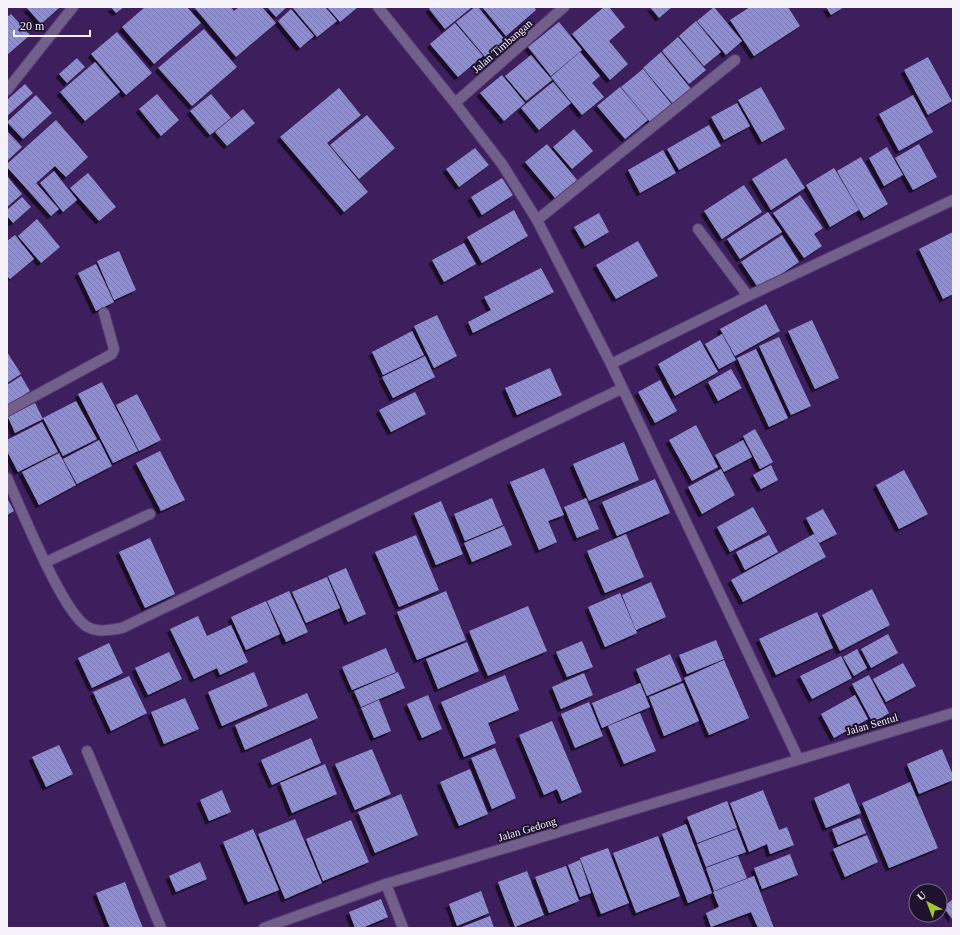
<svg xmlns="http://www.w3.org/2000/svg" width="960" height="935" viewBox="0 0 960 935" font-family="'Times New Roman',serif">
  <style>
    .building { fill: url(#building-back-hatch); filter: url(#shadow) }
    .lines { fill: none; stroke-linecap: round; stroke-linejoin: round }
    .service-casing { stroke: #573c73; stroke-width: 12 }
    .minor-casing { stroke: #573c73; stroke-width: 12 }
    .tertiary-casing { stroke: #573c73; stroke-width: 12 }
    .service { stroke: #725f8c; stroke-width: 10 }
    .minor { stroke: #725f8c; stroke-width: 10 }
    .tertiary { stroke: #725f8c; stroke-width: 10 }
    .labels { text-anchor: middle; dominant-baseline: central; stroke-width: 4; stroke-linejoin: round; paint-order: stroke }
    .street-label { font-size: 11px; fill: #f4f1f9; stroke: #1f122e }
  </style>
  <defs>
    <pattern id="building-back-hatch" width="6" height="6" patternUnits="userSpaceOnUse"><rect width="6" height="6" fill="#8f8ed4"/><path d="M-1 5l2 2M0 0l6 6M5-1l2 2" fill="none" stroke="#7a79ab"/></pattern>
    <filter id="shadow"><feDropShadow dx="-3.5" dy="3.5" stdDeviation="0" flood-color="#0009"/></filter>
  </defs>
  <rect width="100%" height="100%" fill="#3e1f5d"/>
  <g class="building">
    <polygon points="26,7 60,7 41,24"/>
    <polygon points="111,7 124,7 116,13"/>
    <polygon points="145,7 187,7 201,23 154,64 122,27"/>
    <polygon points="194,7 231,7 234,11 239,7 262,7 276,23 236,57"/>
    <polygon points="267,7 287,7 276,17"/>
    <polygon points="294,7 325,7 337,21 317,37 293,8"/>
    <polygon points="327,7 358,7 340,22"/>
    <polygon points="431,7 472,7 445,29 429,9"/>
    <polygon points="475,7 478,7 506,41 486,58 456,22"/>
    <polygon points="482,7 534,7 536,10 506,36"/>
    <polygon points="604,7 609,7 625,27 609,41 628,64 610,80 572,34"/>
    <polygon points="650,7 672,7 659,18"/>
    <polygon points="714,7 742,41 726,55 697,21"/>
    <polygon points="750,7 788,7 800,26 754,56 730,20"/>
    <polygon points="826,7 844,7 831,15"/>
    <polygon points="291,9 314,36 300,48 278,21"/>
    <polygon points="11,14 30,35 7,55 7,17"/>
    <polygon points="696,21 721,52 704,66 679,36"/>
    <polygon points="559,22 582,50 551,76 528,47"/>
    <polygon points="455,23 483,56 458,77 430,44"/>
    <polygon points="204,29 237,67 192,106 158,68"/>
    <polygon points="117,32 152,73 126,95 91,54"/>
    <polygon points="678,37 706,70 689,84 662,51"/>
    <polygon points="580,52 600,76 592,83 604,97 582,115 551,77"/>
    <polygon points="661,52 691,89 673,104 643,68"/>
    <polygon points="531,55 552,80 526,101 505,76"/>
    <polygon points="928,57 952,101 928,115 904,70"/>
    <polygon points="77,58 85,67 67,83 59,74"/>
    <polygon points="95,62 120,92 85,121 60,92"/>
    <polygon points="643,69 672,105 651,123 621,87"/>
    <polygon points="502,75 525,103 504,121 480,93"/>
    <polygon points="553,82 571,103 539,130 521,108"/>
    <polygon points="25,84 33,93 7,116 7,100"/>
    <polygon points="620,87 648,120 625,139 597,106"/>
    <polygon points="761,87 785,129 762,142 738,100"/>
    <polygon points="339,88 361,115 327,143 368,192 344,212 280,137"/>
    <polygon points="157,94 179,120 161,136 139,109"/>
    <polygon points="211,94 231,118 210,135 190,111"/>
    <polygon points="36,95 52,113 23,139 7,122"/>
    <polygon points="913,95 933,132 899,151 879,114"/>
    <polygon points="737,103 750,126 724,140 711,117"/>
    <polygon points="243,109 255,123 227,146 215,132"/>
    <polygon points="367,115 395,148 359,179 330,145"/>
    <polygon points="56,120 88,157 66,177 55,166 36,183 59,209 51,216 7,167 7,164"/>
    <polygon points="709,125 721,146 679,170 667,149"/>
    <polygon points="574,129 593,151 572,169 553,147"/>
    <polygon points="7,131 22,147 7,161"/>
    <polygon points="547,144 578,181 556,199 525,162"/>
    <polygon points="919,144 937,177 913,190 895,158"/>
    <polygon points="887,147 903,175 884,186 869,158"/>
    <polygon points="475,148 489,165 459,187 446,169"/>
    <polygon points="663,150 676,173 640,193 628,170"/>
    <polygon points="861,157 888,204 864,218 837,171"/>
    <polygon points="786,158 805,188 771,210 752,179"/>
    <polygon points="834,168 859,210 830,227 806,185"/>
    <polygon points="54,171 77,200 63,212 40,183"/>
    <polygon points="88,173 116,207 99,221 70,188"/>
    <polygon points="7,176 22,194 7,207"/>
    <polygon points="502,178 513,195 482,215 471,197"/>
    <polygon points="744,185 762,212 722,239 704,211"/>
    <polygon points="800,195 823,228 814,234 822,246 804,258 773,213"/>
    <polygon points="22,197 31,207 13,223 7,216 7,210"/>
    <polygon points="514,210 528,236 482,263 467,237"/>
    <polygon points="768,212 782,232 740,259 727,239"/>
    <polygon points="599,213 609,232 585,246 574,227"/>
    <polygon points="37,219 60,247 41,263 18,236"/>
    <polygon points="953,232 953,294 943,299 919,249"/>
    <polygon points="15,235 34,259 10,279 7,276 7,241"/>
    <polygon points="782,235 799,262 759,289 741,262"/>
    <polygon points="638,241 658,276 616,299 596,265"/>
    <polygon points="464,243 476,264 444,282 432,260"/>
    <polygon points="119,251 136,290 114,300 97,261"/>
    <polygon points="96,264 114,302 96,311 78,273"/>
    <polygon points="541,268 554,292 473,333 468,322 491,310 484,297"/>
    <polygon points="766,304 780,331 735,356 720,329"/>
    <polygon points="437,315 457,356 434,368 414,326"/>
    <polygon points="812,320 839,378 815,389 788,331"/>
    <polygon points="412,331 424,355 383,375 372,352"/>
    <polygon points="722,334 736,360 719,369 705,344"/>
    <polygon points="779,337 811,406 791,415 759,346"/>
    <polygon points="700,340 718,372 675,396 658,364"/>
    <polygon points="756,349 788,418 769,427 737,358"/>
    <polygon points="7,352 21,374 7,383"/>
    <polygon points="425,356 435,377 393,398 382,377"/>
    <polygon points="550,368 562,395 517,415 505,388"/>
    <polygon points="731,369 742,388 718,401 708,382"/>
    <polygon points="21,376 30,391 7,406 7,385"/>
    <polygon points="660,380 677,411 655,423 638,392"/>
    <polygon points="102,382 138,451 113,463 78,394"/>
    <polygon points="415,392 426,414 391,432 379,410"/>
    <polygon points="137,394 161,440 139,451 116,405"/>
    <polygon points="76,401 97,439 63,456 43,418"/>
    <polygon points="35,403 43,419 15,433 8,417"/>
    <polygon points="42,422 58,452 18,472 7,451 7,440"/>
    <polygon points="696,425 718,467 692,481 669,440"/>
    <polygon points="755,429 773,462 760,469 743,436"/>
    <polygon points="99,440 112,466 77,484 63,459"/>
    <polygon points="743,440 752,457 724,472 715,455"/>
    <polygon points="624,442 639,480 589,501 573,464"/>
    <polygon points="160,451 185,500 161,511 136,463"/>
    <polygon points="59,453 76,485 39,505 22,472"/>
    <polygon points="771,465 778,480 761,489 753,475"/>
    <polygon points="544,468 564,515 548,521 557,542 539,550 510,482"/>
    <polygon points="721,469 735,495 702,514 688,487"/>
    <polygon points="904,470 928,514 899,529 876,485"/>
    <polygon points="655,479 670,513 617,536 602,502"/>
    <polygon points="7,498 14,511 7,515"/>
    <polygon points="492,498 503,525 465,541 454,514"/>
    <polygon points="586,498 599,529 577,538 564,507"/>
    <polygon points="441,501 463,554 436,565 414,513"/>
    <polygon points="753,507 767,532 730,552 717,527"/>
    <polygon points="823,509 837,534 819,543 806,518"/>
    <polygon points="504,526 512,545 472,562 464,543"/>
    <polygon points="626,534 644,577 605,593 587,551"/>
    <polygon points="814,534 826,557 743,602 731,580"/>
    <polygon points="416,535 439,590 399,607 375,552"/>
    <polygon points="769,535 778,552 745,570 736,552"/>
    <polygon points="150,538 175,594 145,608 119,552"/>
    <polygon points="346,568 366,614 348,622 328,576"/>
    <polygon points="327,577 340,608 306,623 292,592"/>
    <polygon points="651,582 666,617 636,630 622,595"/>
    <polygon points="872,589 890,625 840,651 822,615"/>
    <polygon points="289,591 308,632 286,642 267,601"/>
    <polygon points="446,591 466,640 417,660 397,612"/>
    <polygon points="620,593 637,633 605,647 588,607"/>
    <polygon points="266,601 280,634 246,650 231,617"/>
    <polygon points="528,606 547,651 488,676 469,631"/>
    <polygon points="817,612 833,648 776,675 759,639"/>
    <polygon points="198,616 207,636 231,625 248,662 220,675 217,668 194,679 170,629"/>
    <polygon points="888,634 898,653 871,668 861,649"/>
    <polygon points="716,640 724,659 687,674 679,655"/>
    <polygon points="582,641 593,667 567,677 556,652"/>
    <polygon points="467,642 479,671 438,689 426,659"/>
    <polygon points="109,643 123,673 92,688 78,658"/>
    <polygon points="386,648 396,672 352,690 342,667"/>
    <polygon points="857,649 867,668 854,676 843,657"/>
    <polygon points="169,652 182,679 148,695 135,668"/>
    <polygon points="670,654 682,681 647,696 636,669"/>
    <polygon points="841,656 852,678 812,699 800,676"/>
    <polygon points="724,660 749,718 709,735 684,678"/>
    <polygon points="903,663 916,686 886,702 873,679"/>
    <polygon points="254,672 268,706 222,726 208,692"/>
    <polygon points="398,672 405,688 361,707 354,691"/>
    <polygon points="584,673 593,695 561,709 552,687"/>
    <polygon points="505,675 519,710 488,723 496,743 464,757 441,702"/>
    <polygon points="869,675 889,713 873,723 852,684"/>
    <polygon points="129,676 147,713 111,731 93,692"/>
    <polygon points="640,683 650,707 602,728 592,703"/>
    <polygon points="683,683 699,721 664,736 649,697"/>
    <polygon points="307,693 318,718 245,750 235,725"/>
    <polygon points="428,695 442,729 422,738 407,704"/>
    <polygon points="855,695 868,719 834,738 821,714"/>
    <polygon points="185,698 199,729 164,744 151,712"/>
    <polygon points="379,700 391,731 374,738 361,708"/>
    <polygon points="589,702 603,736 575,748 561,714"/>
    <polygon points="640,713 656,751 624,764 608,726"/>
    <polygon points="552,721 582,792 562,801 557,789 544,795 519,735"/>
    <polygon points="311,738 321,763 272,785 261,760"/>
    <polygon points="59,745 73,774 46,787 32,757"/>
    <polygon points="495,748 516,798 492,809 471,758"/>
    <polygon points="372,749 391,794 355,810 335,764"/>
    <polygon points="942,749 953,775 953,780 919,794 907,764"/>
    <polygon points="325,764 337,794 292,813 280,783"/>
    <polygon points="470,769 488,814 459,826 440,782"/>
    <polygon points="910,782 938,848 889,868 862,803"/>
    <polygon points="849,783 861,813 826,828 814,798"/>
    <polygon points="222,790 231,812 209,821 200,800"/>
    <polygon points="763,790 779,830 787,827 794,845 770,854 767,844 749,852 730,803"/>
    <polygon points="401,794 418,835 375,853 358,812"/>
    <polygon points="727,801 737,828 697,843 687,817"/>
    <polygon points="860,818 866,833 838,845 832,829"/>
    <polygon points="295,819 322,883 285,899 258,834"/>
    <polygon points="351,820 369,862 323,881 306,839"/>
    <polygon points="686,824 712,893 688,903 662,834"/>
    <polygon points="253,829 279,890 248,902 223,842"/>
    <polygon points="737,829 746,852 706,867 697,844"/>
    <polygon points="867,835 878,862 845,877 833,849"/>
    <polygon points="658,836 680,896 636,913 613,853"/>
    <polygon points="608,848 629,903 601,914 580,858"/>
    <polygon points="790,854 798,875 762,889 754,868"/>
    <polygon points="738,856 747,878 714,891 706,868"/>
    <polygon points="580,860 591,893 580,897 568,865"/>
    <polygon points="200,862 207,879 176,892 169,876"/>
    <polygon points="566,866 579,901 549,913 535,877"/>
    <polygon points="527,871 544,915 515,927 498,882"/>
    <polygon points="754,876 774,928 758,928 751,912 711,927 706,913 719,907 713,892"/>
    <polygon points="125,882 136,911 143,928 110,928 96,893"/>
    <polygon points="481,891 489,913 457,926 449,904"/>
    <polygon points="381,899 388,917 362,928 355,928 349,912"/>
    <polygon points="953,899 953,920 943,907"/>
    <polygon points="490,916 494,928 459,928"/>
  </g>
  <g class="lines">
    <g class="service-casing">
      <polyline id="service" points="46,562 150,514"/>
    </g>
    <g class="minor-casing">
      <g id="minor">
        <polyline points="378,7 455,103 502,164 537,220 611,364 798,758"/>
        <polyline points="455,103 564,7"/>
        <polyline points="537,220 735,60"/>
        <polyline points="698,229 748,296"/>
        <polyline points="611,364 748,296 953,200"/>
        <polyline points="7,411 112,354 114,349 104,313"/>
        <path d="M7,478C22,510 61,609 86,626C97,633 110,630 122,628L621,389"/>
        <polyline points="87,751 161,928"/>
        <polyline points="386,884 403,928"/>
        <polyline points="264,928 386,884 953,713"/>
      </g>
    </g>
    <g class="tertiary-casing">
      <polyline id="tertiary" points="7,90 73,7"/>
    </g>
    <use href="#service" class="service"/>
    <use href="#minor" class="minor"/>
    <use href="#tertiary" class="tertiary"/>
  </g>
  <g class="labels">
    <g class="street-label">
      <text transform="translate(502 46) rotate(-41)">Jalan Timbangan</text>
      <text transform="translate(872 724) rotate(-16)">Jalan Sentul</text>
      <text transform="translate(527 829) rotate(-17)">Jalan Gedong</text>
    </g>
  </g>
  <rect width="960" height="935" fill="none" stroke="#f4f1f9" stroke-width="16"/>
  <g transform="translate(928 903) rotate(318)"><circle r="19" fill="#1f122e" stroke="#746b7f"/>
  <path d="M0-3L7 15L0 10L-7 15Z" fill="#a1c92a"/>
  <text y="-6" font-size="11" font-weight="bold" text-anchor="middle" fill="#f4f1f9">U</text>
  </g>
  <path d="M14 30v6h76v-6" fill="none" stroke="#f4f1f9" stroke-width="2"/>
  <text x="20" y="30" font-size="12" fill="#f4f1f9" stroke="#1f122e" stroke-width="3" paint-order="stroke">20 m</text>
</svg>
